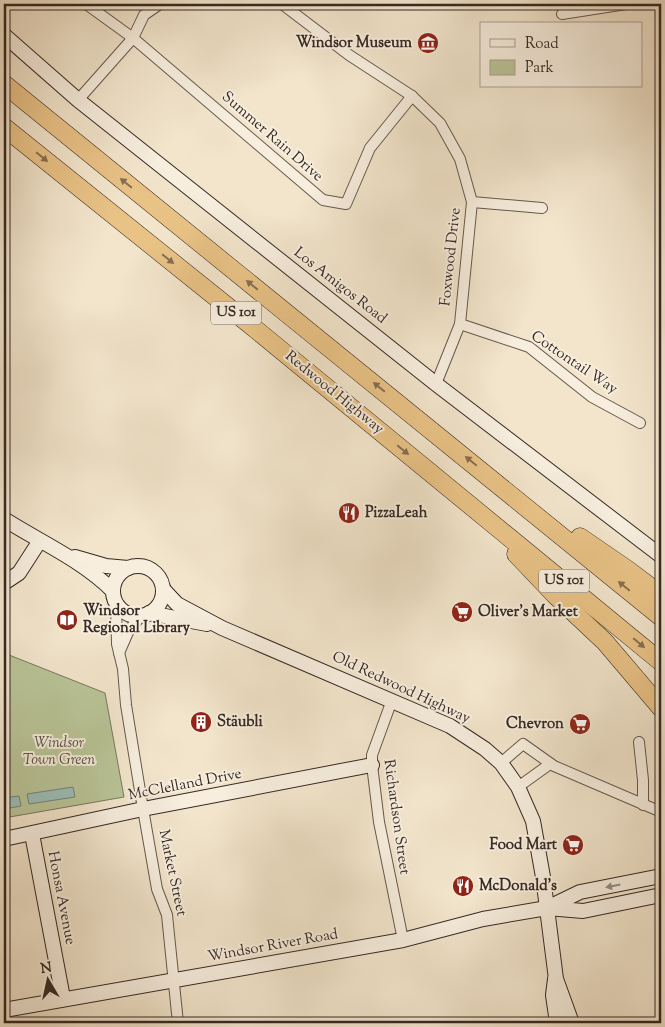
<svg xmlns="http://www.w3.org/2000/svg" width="665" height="1027" viewBox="0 0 665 1027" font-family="'Sorts Mill Goudy',serif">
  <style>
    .green { fill: #b9c598; stroke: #78775e }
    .water { fill: #9bbfb8; stroke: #73837d }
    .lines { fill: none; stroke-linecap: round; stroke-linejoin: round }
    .street-casing { stroke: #65584e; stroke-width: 12 }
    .secondary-casing { stroke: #362924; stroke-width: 16 }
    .highway-casing { stroke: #362924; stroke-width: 19 }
    .street { stroke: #f7eede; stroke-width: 10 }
    .secondary { stroke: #f7eede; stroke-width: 14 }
    .highway { stroke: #e9c286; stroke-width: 18 }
    .oneway { fill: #876e50 }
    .oneway2 { fill: #968c81 }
    .labels { text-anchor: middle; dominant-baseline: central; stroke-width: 4; stroke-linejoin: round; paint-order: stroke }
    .shield { fill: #f7eede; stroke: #70645c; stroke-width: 1 }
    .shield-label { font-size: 14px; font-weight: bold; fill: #362924 }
    .poi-label { font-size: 15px; font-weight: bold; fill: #362924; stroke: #f7eede; text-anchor: start }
    .street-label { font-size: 15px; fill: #362924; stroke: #f7eede }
    .park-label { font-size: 15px; font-style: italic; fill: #575041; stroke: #f7eede }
  </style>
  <rect width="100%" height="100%" fill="#f2e5cc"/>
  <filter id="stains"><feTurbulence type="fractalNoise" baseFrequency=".004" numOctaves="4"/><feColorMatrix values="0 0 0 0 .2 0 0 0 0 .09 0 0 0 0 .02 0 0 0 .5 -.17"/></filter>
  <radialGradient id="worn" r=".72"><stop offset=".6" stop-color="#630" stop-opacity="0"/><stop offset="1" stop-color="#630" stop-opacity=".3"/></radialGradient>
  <polygon class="green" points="4,653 105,693 124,797 4,818"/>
  <g class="water">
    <polygon points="73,787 75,797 29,804 27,794"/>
    <polygon points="19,796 21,806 4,809 4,798"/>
  </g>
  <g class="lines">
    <g class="street-casing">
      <g id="street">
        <polyline points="86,4 133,38 144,15 160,4"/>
        <polyline points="282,4 349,55 412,96 440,123 460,159 472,202 460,324 436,384"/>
        <polyline points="562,14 626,4"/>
        <polyline points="78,100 133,38 323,200 346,204 370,148 412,96"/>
        <polyline points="472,202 542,208"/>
        <polyline points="460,324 529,347 592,397 640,423"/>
        <polyline points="116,603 117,644 123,669 126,705 143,809 157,889 167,915 178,1023"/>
        <polyline points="119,653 129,630 141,616"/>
        <polyline points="392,700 372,755 372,765 379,822 403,940"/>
        <polyline points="639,742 643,780 643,805"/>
        <polyline points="501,763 523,744 554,766 659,811"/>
        <polyline points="518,787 550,764"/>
      </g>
    </g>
    <g class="secondary-casing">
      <g id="secondary">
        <polyline points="4,35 78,100 436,384 661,556"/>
        <path d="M4,519C40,542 82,560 113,591"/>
        <polyline points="75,557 106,566 128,568"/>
        <circle cx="138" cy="591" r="25"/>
        <polyline points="4,583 19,573 39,542"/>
        <polyline points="163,589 177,604 222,628 450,726 485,749 501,763 518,787 533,821 543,877 556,979 572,1023"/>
        <polyline points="149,613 207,624"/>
        <polyline points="32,834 63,998"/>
        <polyline points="4,839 143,809 372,765"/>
        <polyline points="547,908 583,911 661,895"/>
        <polyline points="555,979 553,995 557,1023"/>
        <polyline points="4,1010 403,940 483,919 547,908 580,892 661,876"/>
      </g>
    </g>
    <g class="highway-casing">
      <g id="highway">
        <polyline points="4,84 661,617"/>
        <polyline points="4,127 248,323 661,662"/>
        <polyline points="580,537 628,570 661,595"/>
        <polyline points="516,554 555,595 605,642 661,708"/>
      </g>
    </g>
    <use href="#street" class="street"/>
    <use href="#secondary" class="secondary"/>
    <use href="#highway" class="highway"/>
  </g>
  <defs><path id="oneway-solid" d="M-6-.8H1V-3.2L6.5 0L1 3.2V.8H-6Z" transform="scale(1.25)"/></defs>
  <g class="oneway">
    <use href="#oneway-solid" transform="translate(42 157) rotate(39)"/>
    <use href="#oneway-solid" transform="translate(126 183) rotate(-141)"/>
    <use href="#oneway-solid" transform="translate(168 259) rotate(39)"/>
    <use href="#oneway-solid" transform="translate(252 285) rotate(-141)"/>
    <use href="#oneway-solid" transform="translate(379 387) rotate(-141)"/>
    <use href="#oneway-solid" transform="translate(403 450) rotate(39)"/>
    <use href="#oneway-solid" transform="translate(471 461) rotate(-141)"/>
    <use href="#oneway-solid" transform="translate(624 586) rotate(-141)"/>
    <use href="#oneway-solid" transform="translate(639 643) rotate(40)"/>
  </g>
  <use class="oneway2" href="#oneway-solid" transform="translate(613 886) rotate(169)"/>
  <defs>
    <g id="museum-disc" transform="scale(1.125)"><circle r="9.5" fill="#8f2418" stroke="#f7eede"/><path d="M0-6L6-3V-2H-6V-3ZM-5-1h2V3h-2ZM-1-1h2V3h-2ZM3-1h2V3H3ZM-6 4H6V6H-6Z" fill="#fff"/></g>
    <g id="restaurant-disc" transform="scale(1.125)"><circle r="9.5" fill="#8f2418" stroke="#f7eede"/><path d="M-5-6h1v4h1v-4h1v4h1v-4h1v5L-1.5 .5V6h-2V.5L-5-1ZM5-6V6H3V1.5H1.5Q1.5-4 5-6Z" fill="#fff"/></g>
    <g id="supermarket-disc" transform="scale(1.125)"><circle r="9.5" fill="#8f2418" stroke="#f7eede"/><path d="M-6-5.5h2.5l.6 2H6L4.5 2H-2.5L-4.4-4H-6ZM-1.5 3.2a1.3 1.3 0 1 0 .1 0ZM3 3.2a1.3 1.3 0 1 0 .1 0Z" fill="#fff"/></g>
    <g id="library-disc" transform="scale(1.125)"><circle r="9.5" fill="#8f2418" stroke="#f7eede"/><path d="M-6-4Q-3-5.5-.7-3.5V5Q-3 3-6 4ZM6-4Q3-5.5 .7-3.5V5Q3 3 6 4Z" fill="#fff"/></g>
    <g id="building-disc" transform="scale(1.125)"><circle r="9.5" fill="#8f2418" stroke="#f7eede"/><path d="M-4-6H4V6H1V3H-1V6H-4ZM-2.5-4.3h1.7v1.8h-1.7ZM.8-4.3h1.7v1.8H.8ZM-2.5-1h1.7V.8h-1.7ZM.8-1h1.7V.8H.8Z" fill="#fff"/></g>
  </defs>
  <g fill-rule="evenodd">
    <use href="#museum-disc" x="428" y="43"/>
    <use href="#restaurant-disc" x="349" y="513"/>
    <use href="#supermarket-disc" x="462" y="612"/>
    <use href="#library-disc" x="67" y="620"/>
    <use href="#building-disc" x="201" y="722"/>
    <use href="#supermarket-disc" x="580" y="724"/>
    <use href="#supermarket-disc" x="573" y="845"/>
    <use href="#restaurant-disc" x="463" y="886"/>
  </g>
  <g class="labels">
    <g class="shield">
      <rect x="211" y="301.5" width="50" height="23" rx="4"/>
      <rect x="539" y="569.5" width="50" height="23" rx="4"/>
    </g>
    <g class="shield-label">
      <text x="236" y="313">US 101</text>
      <text x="564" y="581">US 101</text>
    </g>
    <g class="poi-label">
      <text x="412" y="43" text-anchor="end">Windsor Museum</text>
      <text x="365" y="513">PizzaLeah</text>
      <text x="83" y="611">Windsor<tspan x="83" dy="17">Regional Library</tspan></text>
      <text x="478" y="612">Oliver's Market</text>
      <text x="217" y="722">Stäubli</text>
      <text x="564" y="724" text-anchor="end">Chevron</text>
      <text x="557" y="845" text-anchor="end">Food Mart</text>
      <text x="479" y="886">McDonald's</text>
    </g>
    <g class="street-label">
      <text transform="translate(272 137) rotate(41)">Summer Rain Drive</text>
      <text transform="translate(451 257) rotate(-84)">Foxwood Drive</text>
      <text transform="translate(340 286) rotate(38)">Los Amigos Road</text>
      <text transform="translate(574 363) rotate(34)">Cottontail Way</text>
      <text transform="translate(334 393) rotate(39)">Redwood Highway</text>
      <text transform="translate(401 688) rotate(25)">Old Redwood Highway</text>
      <text transform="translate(185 785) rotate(-11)">McClelland Drive</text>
      <text transform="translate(396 817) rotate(82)">Richardson Street</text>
      <text transform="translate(172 873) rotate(78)">Market Street</text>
      <text transform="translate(61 898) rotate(79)">Honsa Avenue</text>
      <text transform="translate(273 946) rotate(-10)">Windsor River Road</text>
    </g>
    <g class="park-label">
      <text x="59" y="743">Windsor<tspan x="59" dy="17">Town Green</tspan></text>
    </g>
  </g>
  <rect width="665" height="1027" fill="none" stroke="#f2e5cc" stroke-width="20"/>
  <rect x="5" y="5" width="655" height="1017" fill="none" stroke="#362924" stroke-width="2.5"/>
  <rect x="10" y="10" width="645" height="1007" fill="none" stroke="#362924"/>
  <rect x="480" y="22" width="162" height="65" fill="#f7eede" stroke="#aa9f94"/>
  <rect x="490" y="39" width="25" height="8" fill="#f7eede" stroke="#aa9f94"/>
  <text x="525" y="48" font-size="15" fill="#362924">Road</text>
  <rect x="490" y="60" width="25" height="15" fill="#b9c598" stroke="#aa9f94"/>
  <text x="525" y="72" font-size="15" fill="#362924">Park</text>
  <g transform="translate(48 980) rotate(351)" stroke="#f7eede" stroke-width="4" paint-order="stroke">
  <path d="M0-4L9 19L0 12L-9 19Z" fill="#362924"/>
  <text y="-8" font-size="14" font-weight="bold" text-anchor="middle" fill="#362924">N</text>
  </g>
  <rect width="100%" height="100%" filter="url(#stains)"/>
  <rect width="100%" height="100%" fill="url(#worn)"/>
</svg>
